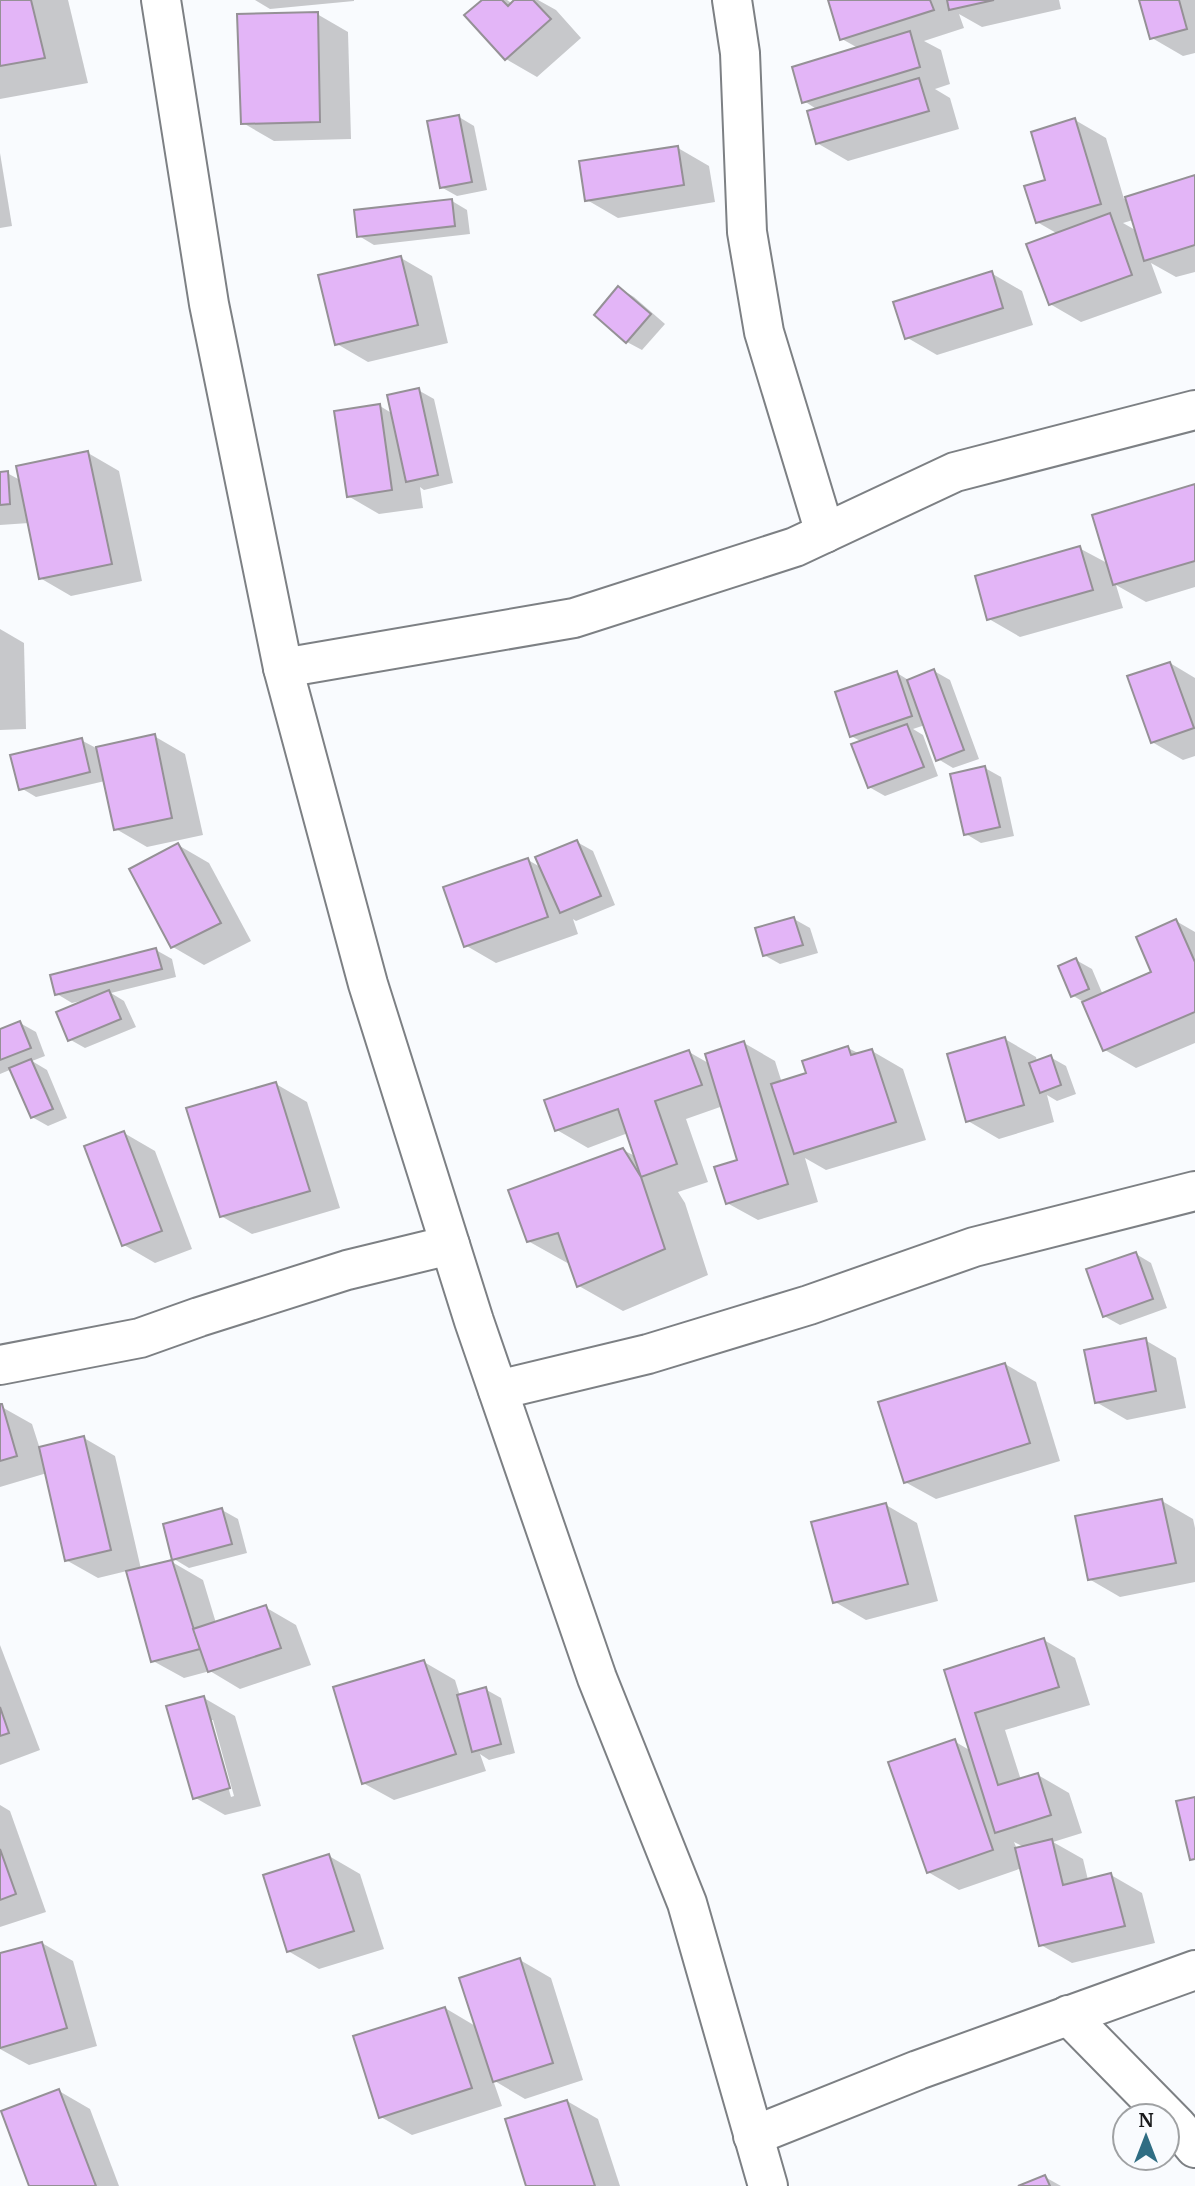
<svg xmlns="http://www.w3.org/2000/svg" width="1195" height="2186" viewBox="0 0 1195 2186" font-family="Merriweather,serif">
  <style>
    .shadow { fill: #0003; fill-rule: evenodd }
    .building { fill: #e3b5f7; stroke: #959196; stroke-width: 2 }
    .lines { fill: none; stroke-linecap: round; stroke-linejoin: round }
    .minor-casing { stroke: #7d8084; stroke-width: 42 }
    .minor { stroke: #fff; stroke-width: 38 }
  </style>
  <rect width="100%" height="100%" fill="#f9fbfe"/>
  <g class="shadow">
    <polygon points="0,0 68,0 88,83 0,99"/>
    <polygon points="255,0 354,0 354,1 270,9"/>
    <polygon points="485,0 507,0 513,4 517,0 538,0 556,10 581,38 537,77 506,59 467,15"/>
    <polygon points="829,0 1059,0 1061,9 982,27 959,14 964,28 924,41 941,50 950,84 935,89 950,98 959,129 848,161 817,143 818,110 804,101 858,48 842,39"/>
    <polygon points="1140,0 1195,0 1195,53 1183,56 1152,38"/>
    <polygon points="317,14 348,32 351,139 274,141 243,123"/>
    <polygon points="459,117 474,126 487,190 457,196 441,187"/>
    <path d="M1075,120L1106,138L1124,199L1195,177V272L1176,277L1151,263L1162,293L1081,322L1050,304L1058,234L1037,222ZM1133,220L1137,231L1123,223Z"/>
    <polygon points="678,148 709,166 715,202 618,218 587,200"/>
    <polygon points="0,153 12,226 0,228"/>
    <polygon points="452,201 467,210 470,234 374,245 359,236"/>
    <polygon points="401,258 432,276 448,343 368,362 337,344"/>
    <polygon points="991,273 1022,291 1033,325 937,355 906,337"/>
    <polygon points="619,288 634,297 665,324 642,350 627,342"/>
    <polygon points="418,390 434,399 453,483 424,490 420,487 423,508 379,514 348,496 380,406 393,414"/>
    <polygon points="88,453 119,471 142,581 71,596 40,578 29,523 0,525 0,473 7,473 20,480"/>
    <polygon points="1195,486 1195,587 1146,602 1116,585 1123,608 1020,637 989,619 1079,548 1109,564"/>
    <polygon points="0,629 24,643 26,729 0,730"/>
    <polygon points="1170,663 1195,678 1195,756 1183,760 1152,742"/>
    <polygon points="934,671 950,680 979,759 953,768 938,759 925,725 913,729 923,735 938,776 885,796 869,787 862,742 851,736 897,673 910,681"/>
    <polygon points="154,736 185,754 203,835 147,847 116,829 105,781 36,797 21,788 81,740 96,748"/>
    <polygon points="985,768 1001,777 1014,836 981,843 966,834"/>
    <polygon points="577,842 593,851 615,905 576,921 573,919 578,934 496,963 465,945 528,860 542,868"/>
    <polygon points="178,845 209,863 251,941 204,965 173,947 132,870"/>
    <polygon points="794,919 810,928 818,953 780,964 764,955"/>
    <polygon points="1176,921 1195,932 1195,1043 1136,1068 1105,1050 1085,1003 1072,995 1076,960 1092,969 1103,995 1153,973"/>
    <polygon points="156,950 172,959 176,977 111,993 124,1001 136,1027 85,1048 69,1039 86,1002 85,1000 72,1003 57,994"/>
    <polygon points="20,1023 36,1032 45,1056 32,1061 47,1070 67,1118 48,1126 32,1117 12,1069 0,1074 0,1031"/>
    <polygon points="1005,1039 1036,1057 1037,1062 1050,1057 1066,1066 1076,1094 1057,1101 1047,1095 1054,1122 999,1139 968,1121"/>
    <polygon points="744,1043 775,1061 782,1083 808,1074 848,1048 860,1054 872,1051 903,1069 926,1140 826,1170 805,1158 818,1202 758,1220 727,1203 739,1161 723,1106 686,1119 708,1182 678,1192 685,1203 708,1275 623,1311 579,1286 571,1265 528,1241 623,1150 637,1157 628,1133 588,1148 557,1130 689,1052 710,1064"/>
    <polygon points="276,1084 307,1102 340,1208 252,1234 221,1216"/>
    <polygon points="124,1133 155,1151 192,1249 155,1263 124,1245"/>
    <polygon points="1136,1254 1151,1263 1167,1308 1120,1325 1104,1316"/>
    <polygon points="1145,1340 1176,1358 1186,1408 1127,1420 1096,1402"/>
    <polygon points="1005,1364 1036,1382 1060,1461 936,1499 905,1482"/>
    <polygon points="0,1406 32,1424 40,1449 84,1438 115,1456 141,1569 172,1562 203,1580 216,1623 265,1607 296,1625 311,1665 240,1689 210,1671 184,1678 153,1661 127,1571 98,1578 66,1560 47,1473 0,1487"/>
    <polygon points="1162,1501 1193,1519 1195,1528 1195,1582 1120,1597 1089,1579"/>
    <polygon points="886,1505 917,1523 938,1601 866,1620 835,1602"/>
    <polygon points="222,1510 238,1519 247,1553 189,1568 174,1559"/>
    <path d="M1044,1640L1075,1658L1090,1705L1005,1730L1021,1780L1038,1775L1069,1793L1082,1833L1053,1842L1083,1859L1088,1880L1111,1875L1142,1893L1155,1943L1072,1963L1041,1945L1022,1868L959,1890L928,1872L954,1741L971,1751L946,1671ZM1014,1842L1024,1847L1017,1849Z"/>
    <polygon points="0,1645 40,1750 0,1765"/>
    <polygon points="424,1662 455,1680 460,1696 485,1689 501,1698 515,1753 489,1760 480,1754 486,1771 394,1800 363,1783"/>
    <path d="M204,1698L235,1716L261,1806L225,1815L194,1797ZM209,1720H213L234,1796L231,1797Z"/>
    <polygon points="0,1805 10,1811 46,1912 0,1927"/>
    <polygon points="329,1856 360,1874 384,1949 319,1969 288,1951"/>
    <polygon points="42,1943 73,1961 97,2046 29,2065 0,2049 0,1955"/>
    <polygon points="520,1960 551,1978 583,2080 525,2099 493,2080 502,2106 412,2135 381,2117 445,2008 477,2027"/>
    <polygon points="59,2091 90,2109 119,2186 30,2186"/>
    <polygon points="567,2101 598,2119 620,2186 528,2186"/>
    <polygon points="1045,2177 1061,2186 1023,2186"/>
  </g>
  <g class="building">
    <polygon points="0,0 31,0 45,58 0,66"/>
    <polygon points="482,0 502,0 508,6 514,0 533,0 551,19 505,60 464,15"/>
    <polygon points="828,0 930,0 934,10 840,40"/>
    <polygon points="947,0 994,0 949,10"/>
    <polygon points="1139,0 1179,0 1187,29 1150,39"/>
    <polygon points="318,12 320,122 241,124 237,14"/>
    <polygon points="910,31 920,67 802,103 792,67"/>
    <polygon points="919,78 929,111 816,144 807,111"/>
    <polygon points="459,115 472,182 440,188 427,121"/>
    <polygon points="1075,118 1101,204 1036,223 1024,186 1045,180 1031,132"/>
    <polygon points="678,146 684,185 585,201 579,161"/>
    <polygon points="1195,175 1195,245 1144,261 1125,197"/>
    <polygon points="452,199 455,226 357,237 354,210"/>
    <polygon points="1110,213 1132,275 1049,305 1026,244"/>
    <polygon points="401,256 418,325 335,345 318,275"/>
    <polygon points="992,271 1003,308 905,339 893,302"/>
    <polygon points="618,286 651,314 626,343 594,315"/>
    <polygon points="419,388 438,475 406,482 387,395"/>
    <polygon points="380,404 392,490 347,497 334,411"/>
    <polygon points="88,451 112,564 39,579 16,466"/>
    <polygon points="8,471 10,504 0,505 0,472"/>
    <polygon points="1195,484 1195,561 1113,585 1092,515"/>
    <polygon points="1080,546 1093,590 987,620 975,576"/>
    <polygon points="1170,662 1194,728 1151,743 1127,676"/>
    <polygon points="934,669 964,750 936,761 907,680"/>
    <polygon points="897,671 912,716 850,737 835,692"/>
    <polygon points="907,724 924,767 868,788 851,744"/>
    <polygon points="155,734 172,818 114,830 96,747"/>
    <polygon points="82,738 90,772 19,790 10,755"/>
    <polygon points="985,766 1000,827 964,835 950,774"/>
    <polygon points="577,840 601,896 560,913 535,857"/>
    <polygon points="178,843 221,923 171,948 129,869"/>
    <polygon points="528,858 548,917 464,947 443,887"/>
    <polygon points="794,917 803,945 763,956 755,928"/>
    <polygon points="1176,919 1195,962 1195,1012 1103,1051 1082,1002 1151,972 1136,937"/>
    <polygon points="156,948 162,969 55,995 50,975"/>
    <polygon points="1076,958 1089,989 1071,997 1058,966"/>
    <polygon points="109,990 121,1019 68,1041 56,1012"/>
    <polygon points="20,1021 31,1048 0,1060 0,1029"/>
    <polygon points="1005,1037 1024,1105 966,1122 947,1054"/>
    <polygon points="744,1041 788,1184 726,1204 714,1167 737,1160 705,1054"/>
    <polygon points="848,1046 851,1055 872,1049 896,1122 794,1154 771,1084 806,1073 802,1061"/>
    <polygon points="689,1050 702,1085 655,1101 677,1164 641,1177 618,1109 555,1131 544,1100"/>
    <polygon points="1051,1055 1061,1085 1040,1093 1029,1063"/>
    <polygon points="31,1059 53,1109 31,1118 9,1068"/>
    <polygon points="276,1082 310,1191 220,1217 186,1108"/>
    <polygon points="124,1131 162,1231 122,1246 84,1146"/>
    <polygon points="623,1148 641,1177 665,1249 577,1287 558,1233 527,1242 508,1190"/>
    <polygon points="1136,1252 1153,1299 1103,1317 1086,1269"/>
    <polygon points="1146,1338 1156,1391 1095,1403 1084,1350"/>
    <polygon points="1005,1363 1030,1443 904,1483 878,1402"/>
    <polygon points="0,1404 2,1404 17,1456 0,1461"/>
    <polygon points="84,1436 111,1550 65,1561 39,1447"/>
    <polygon points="1162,1499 1176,1563 1088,1580 1075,1516"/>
    <polygon points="886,1503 908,1584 833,1603 811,1522"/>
    <polygon points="222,1508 232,1544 172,1560 163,1524"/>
    <polygon points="172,1560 200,1649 151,1662 126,1571"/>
    <polygon points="266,1605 281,1648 208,1672 193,1629"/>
    <polygon points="1044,1638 1059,1687 975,1713 998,1785 1038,1773 1051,1815 995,1833 944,1670"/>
    <polygon points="424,1660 456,1754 362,1784 333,1687"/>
    <polygon points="486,1687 501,1744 472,1752 457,1695"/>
    <polygon points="204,1696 230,1788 193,1799 166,1706"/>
    <polygon points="0,1707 9,1733 0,1736"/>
    <polygon points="955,1739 993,1850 927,1873 888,1762"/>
    <polygon points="1195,1797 1195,1859 1190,1860 1176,1801"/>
    <polygon points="1052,1839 1063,1885 1111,1873 1125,1926 1039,1946 1015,1848"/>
    <polygon points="0,1849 16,1894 0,1900"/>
    <polygon points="329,1854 354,1931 287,1952 263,1875"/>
    <polygon points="42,1942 67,2028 0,2048 0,1953"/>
    <polygon points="520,1958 553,2063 493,2082 459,1978"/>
    <polygon points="445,2007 472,2088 379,2118 353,2036"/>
    <polygon points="59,2089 96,2186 29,2186 1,2111"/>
    <polygon points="567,2100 595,2186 526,2186 505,2119"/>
    <polygon points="1045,2175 1050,2186 1018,2186"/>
  </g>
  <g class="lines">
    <g class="minor-casing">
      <g id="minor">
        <polyline points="161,0 209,304 283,668 368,984 474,1321 597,1678 687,1903 768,2186"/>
        <polyline points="732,0 740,53 747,232 764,332 825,533"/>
        <polyline points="283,668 574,618 795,547 955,472 1195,410"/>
        <polyline points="0,1365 140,1338 199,1317 347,1270 450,1245"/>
        <polyline points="498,1390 648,1354 809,1305 974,1247 1195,1191"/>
        <polyline points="1068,2015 1177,2126 1195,2148"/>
        <polyline points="753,2136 918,2070 1195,1970"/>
      </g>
    </g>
    <use href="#minor" class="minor"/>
  </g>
  <g transform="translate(1146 2137)"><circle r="33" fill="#f9fbfe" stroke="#9fa1a3" stroke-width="2"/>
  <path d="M0-5L12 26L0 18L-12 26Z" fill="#2f6d83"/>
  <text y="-10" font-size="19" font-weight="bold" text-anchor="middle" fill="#18191b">N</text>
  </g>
</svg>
